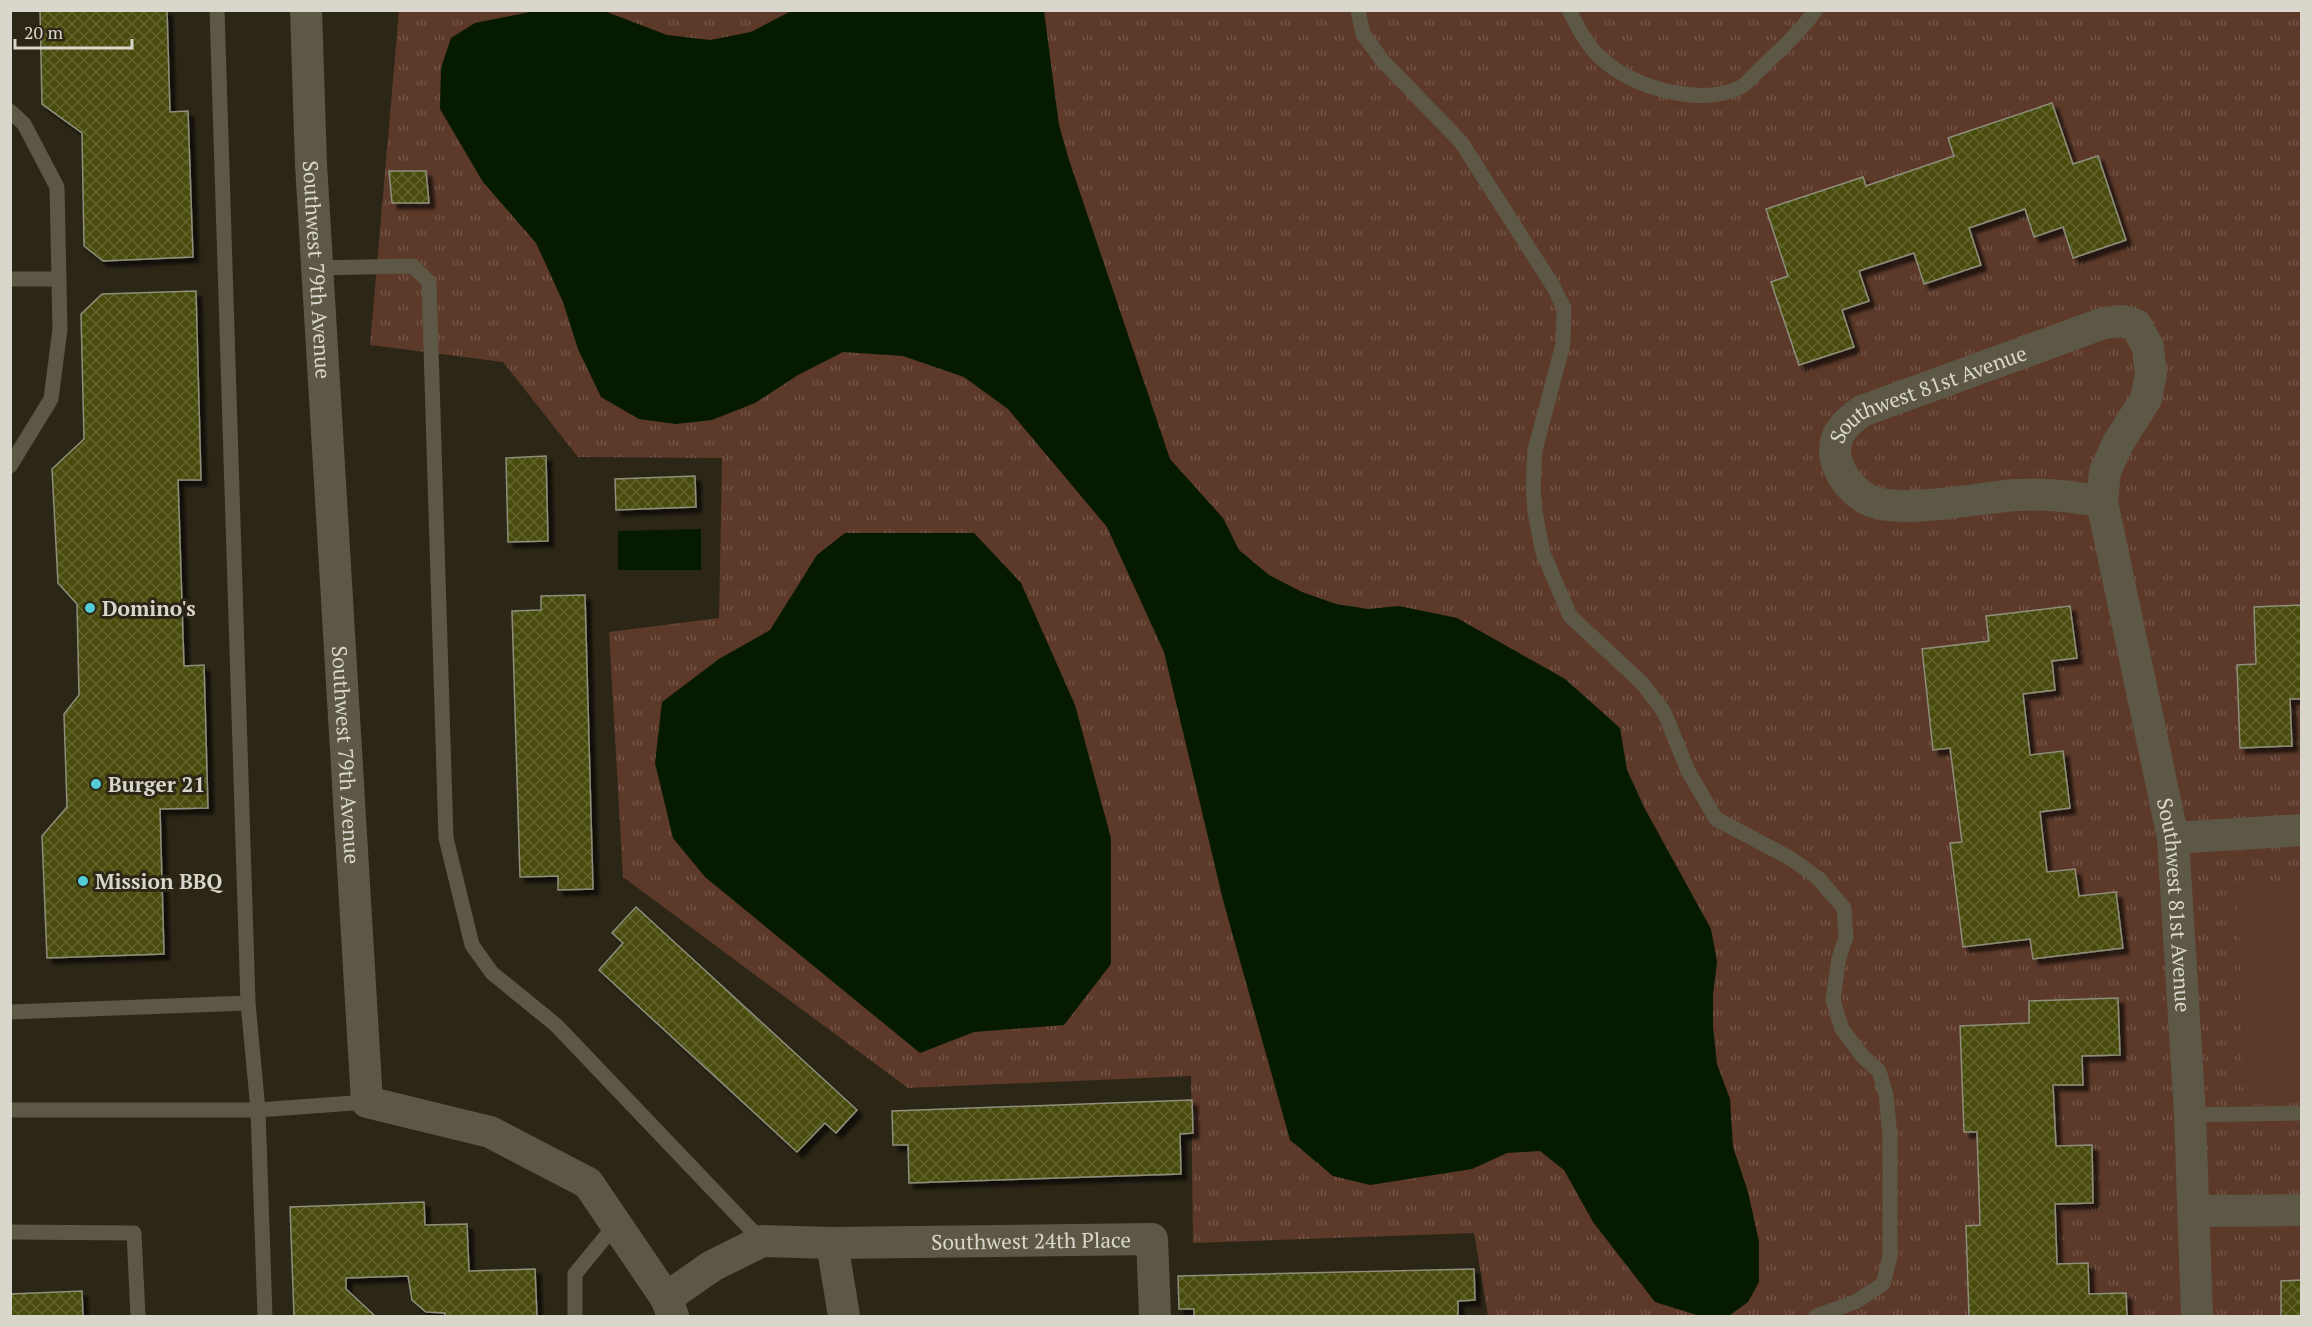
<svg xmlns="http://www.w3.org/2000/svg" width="2312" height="1327" viewBox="0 0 2312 1327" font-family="'PT Serif',serif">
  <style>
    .grass { fill: url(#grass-tufts) }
    .park { fill: #5c3929 }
    .water { fill: #061a00 }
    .building { fill: url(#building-cross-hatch); stroke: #8d8f7c; stroke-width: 1.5; filter: url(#shadow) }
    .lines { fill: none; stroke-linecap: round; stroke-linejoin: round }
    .lane { stroke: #5d5746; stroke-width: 15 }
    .street { stroke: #5d5746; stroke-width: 32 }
    .poi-dot { fill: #52ccd5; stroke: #2c2617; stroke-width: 2 }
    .labels { text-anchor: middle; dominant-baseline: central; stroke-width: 6; stroke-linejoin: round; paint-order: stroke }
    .street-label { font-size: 21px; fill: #d9d6cc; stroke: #2c2617 }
    .poi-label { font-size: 21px; font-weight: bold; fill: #d9d6cc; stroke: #2c2617; text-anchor: start }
  </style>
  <defs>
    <pattern id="grass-tufts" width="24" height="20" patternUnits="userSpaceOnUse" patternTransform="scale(1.5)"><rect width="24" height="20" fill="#5c3929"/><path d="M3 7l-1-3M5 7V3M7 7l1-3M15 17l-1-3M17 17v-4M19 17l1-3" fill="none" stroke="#735547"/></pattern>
    <pattern id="building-cross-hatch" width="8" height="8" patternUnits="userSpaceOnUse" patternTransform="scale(1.5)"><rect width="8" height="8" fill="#494c0d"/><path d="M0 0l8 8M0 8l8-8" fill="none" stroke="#63652f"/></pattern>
    <filter id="shadow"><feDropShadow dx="5.5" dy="5.5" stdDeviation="1.5" flood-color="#0009"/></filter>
  </defs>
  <rect width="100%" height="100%" fill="#2c2617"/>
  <polygon class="grass" points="399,11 2301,11 2301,1316 1488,1316 1474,1233 1193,1243 1191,1076 908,1088 623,877 609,632 719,618 722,458 578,457 503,362 370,345"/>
  <polygon class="park" points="2301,882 2301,1103 2244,1104 2238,883"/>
  <g class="water">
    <polygon points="540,10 604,11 667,35 710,40 751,32 791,11 1044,11 1059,125 1069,160 1170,459 1223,518 1239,550 1269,575 1302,592 1336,604 1368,609 1399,606 1457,618 1565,679 1620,728 1627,770 1645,809 1711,929 1717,962 1713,995 1713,1027 1717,1064 1730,1099 1733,1147 1748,1192 1759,1242 1759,1282 1748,1302 1730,1315 1700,1316 1655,1302 1593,1222 1564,1170 1540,1151 1507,1153 1472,1169 1370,1185 1333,1176 1290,1140 1223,900 1164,652 1107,527 1008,409 964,377 903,356 843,352 798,375 755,403 712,420 676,424 639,419 601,397 578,349 563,302 536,243 483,182 440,109 441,68 451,38 475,23"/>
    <polygon points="701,529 701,570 618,570 618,531"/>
    <polygon points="845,533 974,533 1021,583 1075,705 1111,838 1111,964 1064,1025 974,1032 920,1053 705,877 673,838 655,763 662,702 719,659 770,630 817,555"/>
  </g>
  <g class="building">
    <polygon points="40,10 167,10 170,112 188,111 193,257 103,261 84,246 82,133 42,104"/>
    <polygon points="2052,103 2073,164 2098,156 2126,240 2073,258 2063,227 2034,237 2025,209 1969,228 1981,265 1924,284 1914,253 1859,271 1869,301 1842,310 1854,347 1799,365 1771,282 1788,276 1766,209 1863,177 1866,186 1954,156 1948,138"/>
    <polygon points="389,171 426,171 429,203 392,203"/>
    <polygon points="196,291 201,480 178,480 184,666 204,665 208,808 160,809 164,954 47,958 42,836 67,807 64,714 79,695 77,604 58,583 52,469 84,439 81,314 102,294"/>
    <polygon points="546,456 548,541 508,542 506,458"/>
    <polygon points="695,476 696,507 616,510 615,479"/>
    <polygon points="585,595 593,889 558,890 558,876 520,877 512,611 541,610 541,596"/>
    <polygon points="2302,605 2302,699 2290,699 2292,746 2240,748 2237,665 2256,664 2254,607"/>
    <polygon points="2070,606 2077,658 2052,661 2055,690 2023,694 2030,755 2063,751 2070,808 2040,812 2047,872 2075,869 2079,896 2116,892 2123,948 2033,959 2030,939 1963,947 1950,843 1962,842 1950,748 1933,750 1922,649 1989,641 1986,616"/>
    <polygon points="636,907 857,1110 836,1133 825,1123 797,1152 599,970 623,943 612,933"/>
    <polygon points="2118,998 2120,1055 2082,1056 2083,1085 2053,1085 2056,1146 2092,1145 2093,1203 2055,1204 2057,1264 2088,1263 2089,1294 2126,1293 2127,1316 1969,1316 1966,1226 1980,1225 1977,1132 1964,1132 1960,1026 2029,1023 2029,1001"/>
    <polygon points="1192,1100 1193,1133 1180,1134 1181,1174 909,1183 908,1145 893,1145 892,1111"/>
    <polygon points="424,1202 425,1225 467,1224 469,1271 535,1269 537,1316 445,1316 445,1313 426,1312 412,1300 408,1276 346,1278 346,1289 375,1316 294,1316 290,1207"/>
    <polygon points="1474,1269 1475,1300 1458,1301 1458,1316 1194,1316 1194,1309 1179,1309 1178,1276"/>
    <polygon points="2302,1280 2302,1316 2281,1316 2281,1281"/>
    <polygon points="82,1291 83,1316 10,1316 10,1294"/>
  </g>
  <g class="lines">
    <g class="lane">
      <polyline points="217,10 248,1003 258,1110 265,1316"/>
      <polyline points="1358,10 1363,34 1382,60 1461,142 1553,286 1564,308 1563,344 1535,450 1533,485 1535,512 1543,553 1570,616 1643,684 1664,712 1688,771 1716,819 1790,858 1818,878 1844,908 1846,937 1839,958 1833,1000 1842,1029 1863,1057 1879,1071 1886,1095 1890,1136 1890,1256 1883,1284 1855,1302 1816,1316"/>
      <path d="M1569,10C1578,28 1587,46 1602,59C1633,88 1700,106 1739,88C1745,86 1751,78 1756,73C1777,53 1799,33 1816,10"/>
      <polyline points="10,111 24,124 57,187 60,329 51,399 10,466"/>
      <polyline points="317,268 413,266 429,282 446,838 472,945 492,973 556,1025 762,1241"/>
      <polyline points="10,279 58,279"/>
      <polyline points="10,1012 248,1003"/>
      <polyline points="10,1110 258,1110 367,1102"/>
      <polyline points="2190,1115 2302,1113"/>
      <polyline points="10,1232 134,1233 138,1316"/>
      <polyline points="575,1316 575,1274 616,1224"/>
    </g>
    <g class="street">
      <path id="s1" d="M306,10L311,164L367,1102L490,1132L588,1183L666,1298L673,1316"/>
      <path id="s2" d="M2102,502C2073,496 2045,493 2016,495C1978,498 1908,513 1874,502C1857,497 1840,477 1836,459C1831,436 1845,423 1862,411L2104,323L2122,321L2136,325L2148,347L2151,374L2146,399L2118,443L2105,472L2102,502L2173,838L2190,1115L2197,1316"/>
      <polyline points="2173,838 2302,830"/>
      <polyline points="2193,1211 2302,1210"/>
      <polyline points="832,1243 844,1316"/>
      <path id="s3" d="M666,1298L712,1266L762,1241L832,1243L1152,1239L1155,1316"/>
    </g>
  </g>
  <g class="poi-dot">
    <circle cx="90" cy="608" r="6"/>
    <circle cx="96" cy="784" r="6"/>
    <circle cx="83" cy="881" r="6"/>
  </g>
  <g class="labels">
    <g class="street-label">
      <text stroke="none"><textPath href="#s1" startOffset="260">Southwest 79th Avenue</textPath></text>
      <text stroke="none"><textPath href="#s2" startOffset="414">Southwest 81st Avenue</textPath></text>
      <text stroke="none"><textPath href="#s1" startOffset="746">Southwest 79th Avenue</textPath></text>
      <text stroke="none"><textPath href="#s2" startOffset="1240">Southwest 81st Avenue</textPath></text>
      <text stroke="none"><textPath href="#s3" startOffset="381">Southwest 24th Place</textPath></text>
    </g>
    <g class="poi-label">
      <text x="102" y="608">Domino's</text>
      <text x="108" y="784">Burger 21</text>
      <text x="95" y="881">Mission BBQ</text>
    </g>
  </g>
  <rect width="2312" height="1327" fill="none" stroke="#d9d6cc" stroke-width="24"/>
  <path d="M15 39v9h117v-9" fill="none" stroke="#d9d6cc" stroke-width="3"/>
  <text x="24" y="39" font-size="18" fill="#d9d6cc" stroke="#2c2617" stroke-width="4.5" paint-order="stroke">20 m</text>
</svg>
